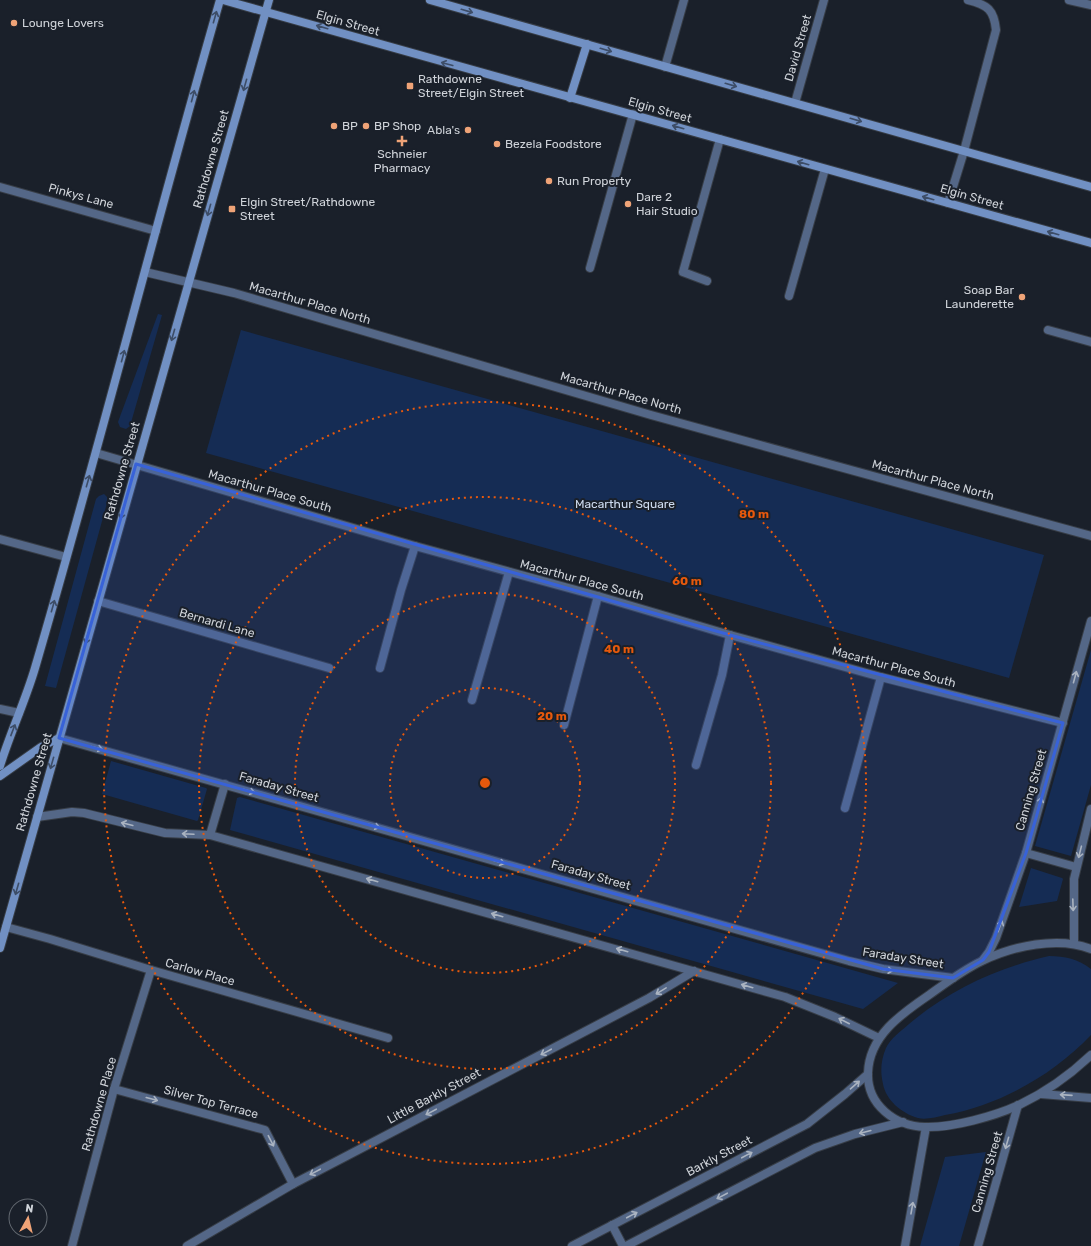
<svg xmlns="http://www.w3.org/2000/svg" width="1091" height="1246" viewBox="0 0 1091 1246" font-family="Rubik,sans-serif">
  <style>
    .green { fill: #152c54 }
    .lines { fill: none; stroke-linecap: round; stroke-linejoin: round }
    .service-casing { stroke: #373d46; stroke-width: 10 }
    .minor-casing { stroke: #373d46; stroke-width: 10 }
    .tertiary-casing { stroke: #373d46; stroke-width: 10 }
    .secondary-casing { stroke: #373d46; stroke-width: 10 }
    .service { stroke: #546787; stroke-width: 8 }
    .minor { stroke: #546787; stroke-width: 8 }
    .tertiary { stroke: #546787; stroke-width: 8 }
    .secondary { stroke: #7190c3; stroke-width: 8 }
    .oneway { stroke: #3d4d67 }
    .oneway2 { stroke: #aab3c0 }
    .marked { fill: #3862d8; fill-opacity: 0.2; stroke: #3862d8; stroke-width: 3; stroke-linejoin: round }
    .ring { fill: none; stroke: #e8590c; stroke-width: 2; stroke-dasharray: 2 4 }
    .poi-dot { fill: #efa377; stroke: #1a202a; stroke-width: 1.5 }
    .labels { text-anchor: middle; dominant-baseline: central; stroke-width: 4; stroke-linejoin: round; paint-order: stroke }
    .poi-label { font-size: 12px; fill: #cfd3d9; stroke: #1a202a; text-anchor: start }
    .street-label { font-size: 12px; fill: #cfd3d9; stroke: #1a202a }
    .park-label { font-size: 12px; fill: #cfdcf0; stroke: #1a202a }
    .centre { fill: #e8590c; stroke: #1a202a; stroke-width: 2 }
    .ring-label { font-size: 12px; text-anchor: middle; font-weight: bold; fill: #e8590c; stroke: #1a202a; stroke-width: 4; stroke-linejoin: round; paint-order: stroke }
  </style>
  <rect width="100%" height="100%" fill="#1a202a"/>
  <g class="green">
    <polygon points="158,314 162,315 130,426 126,429 120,427 118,422"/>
    <polygon points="241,330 1044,555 1009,678 206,453"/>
    <polygon points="104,494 107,497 107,503 56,688 45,686 96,499 99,496"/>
    <polygon points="1091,650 1091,785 1071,856 1035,846"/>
    <polygon points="111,761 206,788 207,789 198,820 197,821 102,794"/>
    <polygon points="240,797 898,983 863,1009 230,830 237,798"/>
    <polygon points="1031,868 1062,878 1063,879 1057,901 1019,907"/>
    <path d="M1049,956C1065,956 1078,959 1091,969V1035C1053,1075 1000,1105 945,1115C937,1117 926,1120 918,1118C901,1113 886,1100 883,1084C880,1071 881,1060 886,1048C890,1039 901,1031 909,1024C949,990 997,968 1049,956Z"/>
    <polygon points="986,1152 959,1246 920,1246 945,1157"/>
  </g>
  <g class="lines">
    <g class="service-casing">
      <g id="service">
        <polyline points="1069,0 1091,5"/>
        <polyline points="665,67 684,0"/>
        <polyline points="0,187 156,231"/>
        <path d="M948,203L964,151L996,30C994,10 988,5 968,0"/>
        <polyline points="590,268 633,114"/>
        <polyline points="707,281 683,272 720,139"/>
        <polyline points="789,296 825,169"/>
        <polyline points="1048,330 1091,342"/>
        <polyline points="0,539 66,557"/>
        <polyline points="98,601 329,668"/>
        <polyline points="380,668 401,590 415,546"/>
        <polyline points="472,700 509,572"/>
        <polyline points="564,725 598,596"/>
        <polyline points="696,765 722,675 730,635"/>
        <polyline points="845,808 881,677"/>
        <polyline points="6,927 50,939 151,970 388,1038"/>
        <polyline points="114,1089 265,1130 293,1184"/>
        <polyline points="72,1246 114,1089 151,970"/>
        <polyline points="187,1246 293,1184 649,998 694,971"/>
      </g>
    </g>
    <g class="minor-casing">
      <g id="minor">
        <polyline points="795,103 824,0"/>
        <polyline points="145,272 234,293 651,415 1091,536"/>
        <polyline points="96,453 415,546 598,596 730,635 881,677 1063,723"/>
        <polyline points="59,738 849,961 883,969 953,978"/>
        <polyline points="37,817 72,812 84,813 165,833 210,835 785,997 835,1017 879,1038"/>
        <polyline points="210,835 225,784"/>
        <polyline points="1026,853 1076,867"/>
        <polyline points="1074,943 1074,879 1091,809"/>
        <path d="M1091,949C1058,936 1013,946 982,961C963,970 946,983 929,995C901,1014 869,1036 868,1073C867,1105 895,1126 925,1127C952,1128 995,1116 1019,1105C1046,1092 1070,1075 1091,1055"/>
        <polyline points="983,960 989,952 996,938 1026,853 1091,621"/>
        <polyline points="1041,1094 1091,1098"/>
        <polyline points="612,1225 623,1246"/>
        <polyline points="572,1246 807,1124 845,1094 868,1074"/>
        <polyline points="626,1246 815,1148 855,1134 903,1122"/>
        <polyline points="905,1246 926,1127"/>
        <polyline points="978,1246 1018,1105"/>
      </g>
    </g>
    <g class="tertiary-casing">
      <polyline id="tertiary" points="0,709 19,713"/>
    </g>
    <g class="secondary-casing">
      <g id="secondary">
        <polyline points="223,0 1091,243"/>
        <polyline points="430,0 1091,187"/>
        <polyline points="570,98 587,44"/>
        <path d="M0,766C10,733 25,702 35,668C100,446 156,222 220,0"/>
        <polyline points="0,776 41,747 59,738"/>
        <polyline points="0,948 269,0"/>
      </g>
    </g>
    <use href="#service" class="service"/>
    <use href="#minor" class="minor"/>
    <use href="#tertiary" class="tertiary"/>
    <use href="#secondary" class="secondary"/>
  </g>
  <defs><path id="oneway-shaft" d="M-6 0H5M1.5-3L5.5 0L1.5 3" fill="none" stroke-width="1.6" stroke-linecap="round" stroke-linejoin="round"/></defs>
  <g class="oneway">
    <use href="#oneway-shaft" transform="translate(467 11) rotate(16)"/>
    <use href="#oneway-shaft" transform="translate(215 17) rotate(-74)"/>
    <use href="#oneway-shaft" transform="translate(322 27) rotate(-164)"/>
    <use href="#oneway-shaft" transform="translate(606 50) rotate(16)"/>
    <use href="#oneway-shaft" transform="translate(447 64) rotate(-165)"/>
    <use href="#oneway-shaft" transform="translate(245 85) rotate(106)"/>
    <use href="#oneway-shaft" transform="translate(731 85) rotate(16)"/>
    <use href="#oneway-shaft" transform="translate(193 96) rotate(-75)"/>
    <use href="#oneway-shaft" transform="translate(856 120) rotate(16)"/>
    <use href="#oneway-shaft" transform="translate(678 127) rotate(-164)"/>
    <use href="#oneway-shaft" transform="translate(803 163) rotate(-164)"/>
    <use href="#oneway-shaft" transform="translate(928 198) rotate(-164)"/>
    <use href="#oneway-shaft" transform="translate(209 210) rotate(106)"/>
    <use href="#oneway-shaft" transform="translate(1053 233) rotate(-164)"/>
    <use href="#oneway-shaft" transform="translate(173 335) rotate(106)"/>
    <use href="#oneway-shaft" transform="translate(123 356) rotate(-75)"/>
    <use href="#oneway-shaft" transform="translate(88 481) rotate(-74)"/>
    <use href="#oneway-shaft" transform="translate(122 513) rotate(106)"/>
    <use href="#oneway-shaft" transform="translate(53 606) rotate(-74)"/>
    <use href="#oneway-shaft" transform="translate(87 638) rotate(106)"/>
    <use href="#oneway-shaft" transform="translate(13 730) rotate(-69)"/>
    <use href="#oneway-shaft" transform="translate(52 763) rotate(106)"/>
    <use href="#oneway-shaft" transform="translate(17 889) rotate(106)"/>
  </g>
  <g class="oneway2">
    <use href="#oneway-shaft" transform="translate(1075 677) rotate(-75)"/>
    <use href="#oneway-shaft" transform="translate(97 748) rotate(15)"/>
    <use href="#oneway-shaft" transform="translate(249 791) rotate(16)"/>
    <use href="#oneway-shaft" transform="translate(1040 803) rotate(-74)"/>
    <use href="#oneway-shaft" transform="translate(127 824) rotate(-166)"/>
    <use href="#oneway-shaft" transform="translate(374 826) rotate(16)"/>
    <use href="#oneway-shaft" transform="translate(188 834) rotate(-177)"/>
    <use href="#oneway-shaft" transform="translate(1080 852) rotate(104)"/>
    <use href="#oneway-shaft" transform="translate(499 862) rotate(16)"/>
    <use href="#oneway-shaft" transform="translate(372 880) rotate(-164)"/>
    <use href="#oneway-shaft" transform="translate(1073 905) rotate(88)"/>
    <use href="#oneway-shaft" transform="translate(497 915) rotate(-164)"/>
    <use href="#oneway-shaft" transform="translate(1000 926) rotate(-70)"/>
    <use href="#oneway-shaft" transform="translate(622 950) rotate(-164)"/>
    <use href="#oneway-shaft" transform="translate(887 970) rotate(8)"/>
    <use href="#oneway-shaft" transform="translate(747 986) rotate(-164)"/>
    <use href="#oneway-shaft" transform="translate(661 991) rotate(149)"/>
    <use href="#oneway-shaft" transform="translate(844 1021) rotate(-153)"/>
    <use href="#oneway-shaft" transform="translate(546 1052) rotate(152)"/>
    <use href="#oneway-shaft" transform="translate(855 1085) rotate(-41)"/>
    <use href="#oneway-shaft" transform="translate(1066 1095) rotate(-176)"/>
    <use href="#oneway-shaft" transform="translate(152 1099) rotate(15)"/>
    <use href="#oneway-shaft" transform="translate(431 1112) rotate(152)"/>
    <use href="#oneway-shaft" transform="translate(865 1132) rotate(166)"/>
    <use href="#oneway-shaft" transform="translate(271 1141) rotate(63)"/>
    <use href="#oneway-shaft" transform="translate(1007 1143) rotate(106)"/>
    <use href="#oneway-shaft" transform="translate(747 1155) rotate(-28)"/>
    <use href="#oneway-shaft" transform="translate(315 1172) rotate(152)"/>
    <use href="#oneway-shaft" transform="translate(722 1196) rotate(152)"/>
    <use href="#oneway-shaft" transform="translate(912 1208) rotate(-80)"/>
    <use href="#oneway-shaft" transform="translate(632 1215) rotate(-28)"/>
  </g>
  <path class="marked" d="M136,464L730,635L1063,723L1026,853L989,952L983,960L953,978L883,969L59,738Z"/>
  <g class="ring">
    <circle cx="485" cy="783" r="95"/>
    <circle cx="485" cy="783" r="190"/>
    <circle cx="485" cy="783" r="286"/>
    <circle cx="485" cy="783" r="381"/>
  </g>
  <g class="poi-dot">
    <circle cx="14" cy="23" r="4"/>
    <rect x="406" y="82" width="8" height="8" rx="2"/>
    <circle cx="334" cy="126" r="4"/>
    <circle cx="366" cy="126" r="4"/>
    <circle cx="468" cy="130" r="4"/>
    <path d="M400 135h4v4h4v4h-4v4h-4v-4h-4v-4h4z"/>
    <circle cx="497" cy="144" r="4"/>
    <circle cx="549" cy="181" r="4"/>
    <circle cx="628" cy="204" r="4"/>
    <rect x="228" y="205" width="8" height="8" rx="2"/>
    <circle cx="1022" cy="297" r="4"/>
  </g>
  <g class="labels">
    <g class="poi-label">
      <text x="22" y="23">Lounge Lovers</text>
      <text x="418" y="79">Rathdowne<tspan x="418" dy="14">Street/Elgin Street</tspan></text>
      <text x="342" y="126">BP</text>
      <text x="374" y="126">BP Shop</text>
      <text x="460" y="130" text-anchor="end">Abla's</text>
      <text x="505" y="144">Bezela Foodstore</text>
      <text x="402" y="154" text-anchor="middle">Schneier<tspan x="402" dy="14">Pharmacy</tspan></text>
      <text x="557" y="181">Run Property</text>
      <text x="636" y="197">Dare 2<tspan x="636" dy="14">Hair Studio</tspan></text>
      <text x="240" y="202">Elgin Street/Rathdowne<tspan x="240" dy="14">Street</tspan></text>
      <text x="1014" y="290" text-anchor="end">Soap Bar<tspan x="1014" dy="14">Launderette</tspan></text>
    </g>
    <g class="street-label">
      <text transform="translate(348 23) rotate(16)">Elgin Street</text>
      <text transform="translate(798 48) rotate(-74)">David Street</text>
      <text transform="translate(660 110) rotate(16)">Elgin Street</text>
      <text transform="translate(211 159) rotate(-74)">Rathdowne Street</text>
      <text transform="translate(81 196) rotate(15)">Pinkys Lane</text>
      <text transform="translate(972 197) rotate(16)">Elgin Street</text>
      <text transform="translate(310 303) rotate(16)">Macarthur Place North</text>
      <text transform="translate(621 393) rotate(16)">Macarthur Place North</text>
      <text transform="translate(122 471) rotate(-74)">Rathdowne Street</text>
      <text transform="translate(933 480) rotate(15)">Macarthur Place North</text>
      <text transform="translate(270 491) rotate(16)">Macarthur Place South</text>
      <text transform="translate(582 580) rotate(15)">Macarthur Place South</text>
      <text transform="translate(217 623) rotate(16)">Bernardi Lane</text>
      <text transform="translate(894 667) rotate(15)">Macarthur Place South</text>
      <text transform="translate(34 782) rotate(-74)">Rathdowne Street</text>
      <text transform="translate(279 787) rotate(16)">Faraday Street</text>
      <text transform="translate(1031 790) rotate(-74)">Canning Street</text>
      <text transform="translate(591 875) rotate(16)">Faraday Street</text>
      <text transform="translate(903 958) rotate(9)">Faraday Street</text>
      <text transform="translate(200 972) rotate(16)">Carlow Place</text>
      <text transform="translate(434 1096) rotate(-28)">Little Barkly Street</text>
      <text transform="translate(211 1102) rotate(15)">Silver Top Terrace</text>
      <text transform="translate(99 1104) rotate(-74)">Rathdowne Place</text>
      <text transform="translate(719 1156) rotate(-28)">Barkly Street</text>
      <text transform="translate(987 1172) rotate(-74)">Canning Street</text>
    </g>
    <g class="park-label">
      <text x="625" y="504">Macarthur Square</text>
    </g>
  </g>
  <circle cx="485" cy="783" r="6" class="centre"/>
  <g class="ring-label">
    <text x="754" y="518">80 m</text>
    <text x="687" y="585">60 m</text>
    <text x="619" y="653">40 m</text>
    <text x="552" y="720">20 m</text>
  </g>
  <g transform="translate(28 1218) rotate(8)"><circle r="19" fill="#1a202a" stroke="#626870"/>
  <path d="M0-3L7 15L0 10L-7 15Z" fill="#efa377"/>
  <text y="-6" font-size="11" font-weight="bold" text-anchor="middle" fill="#cfd3d9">N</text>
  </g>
</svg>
